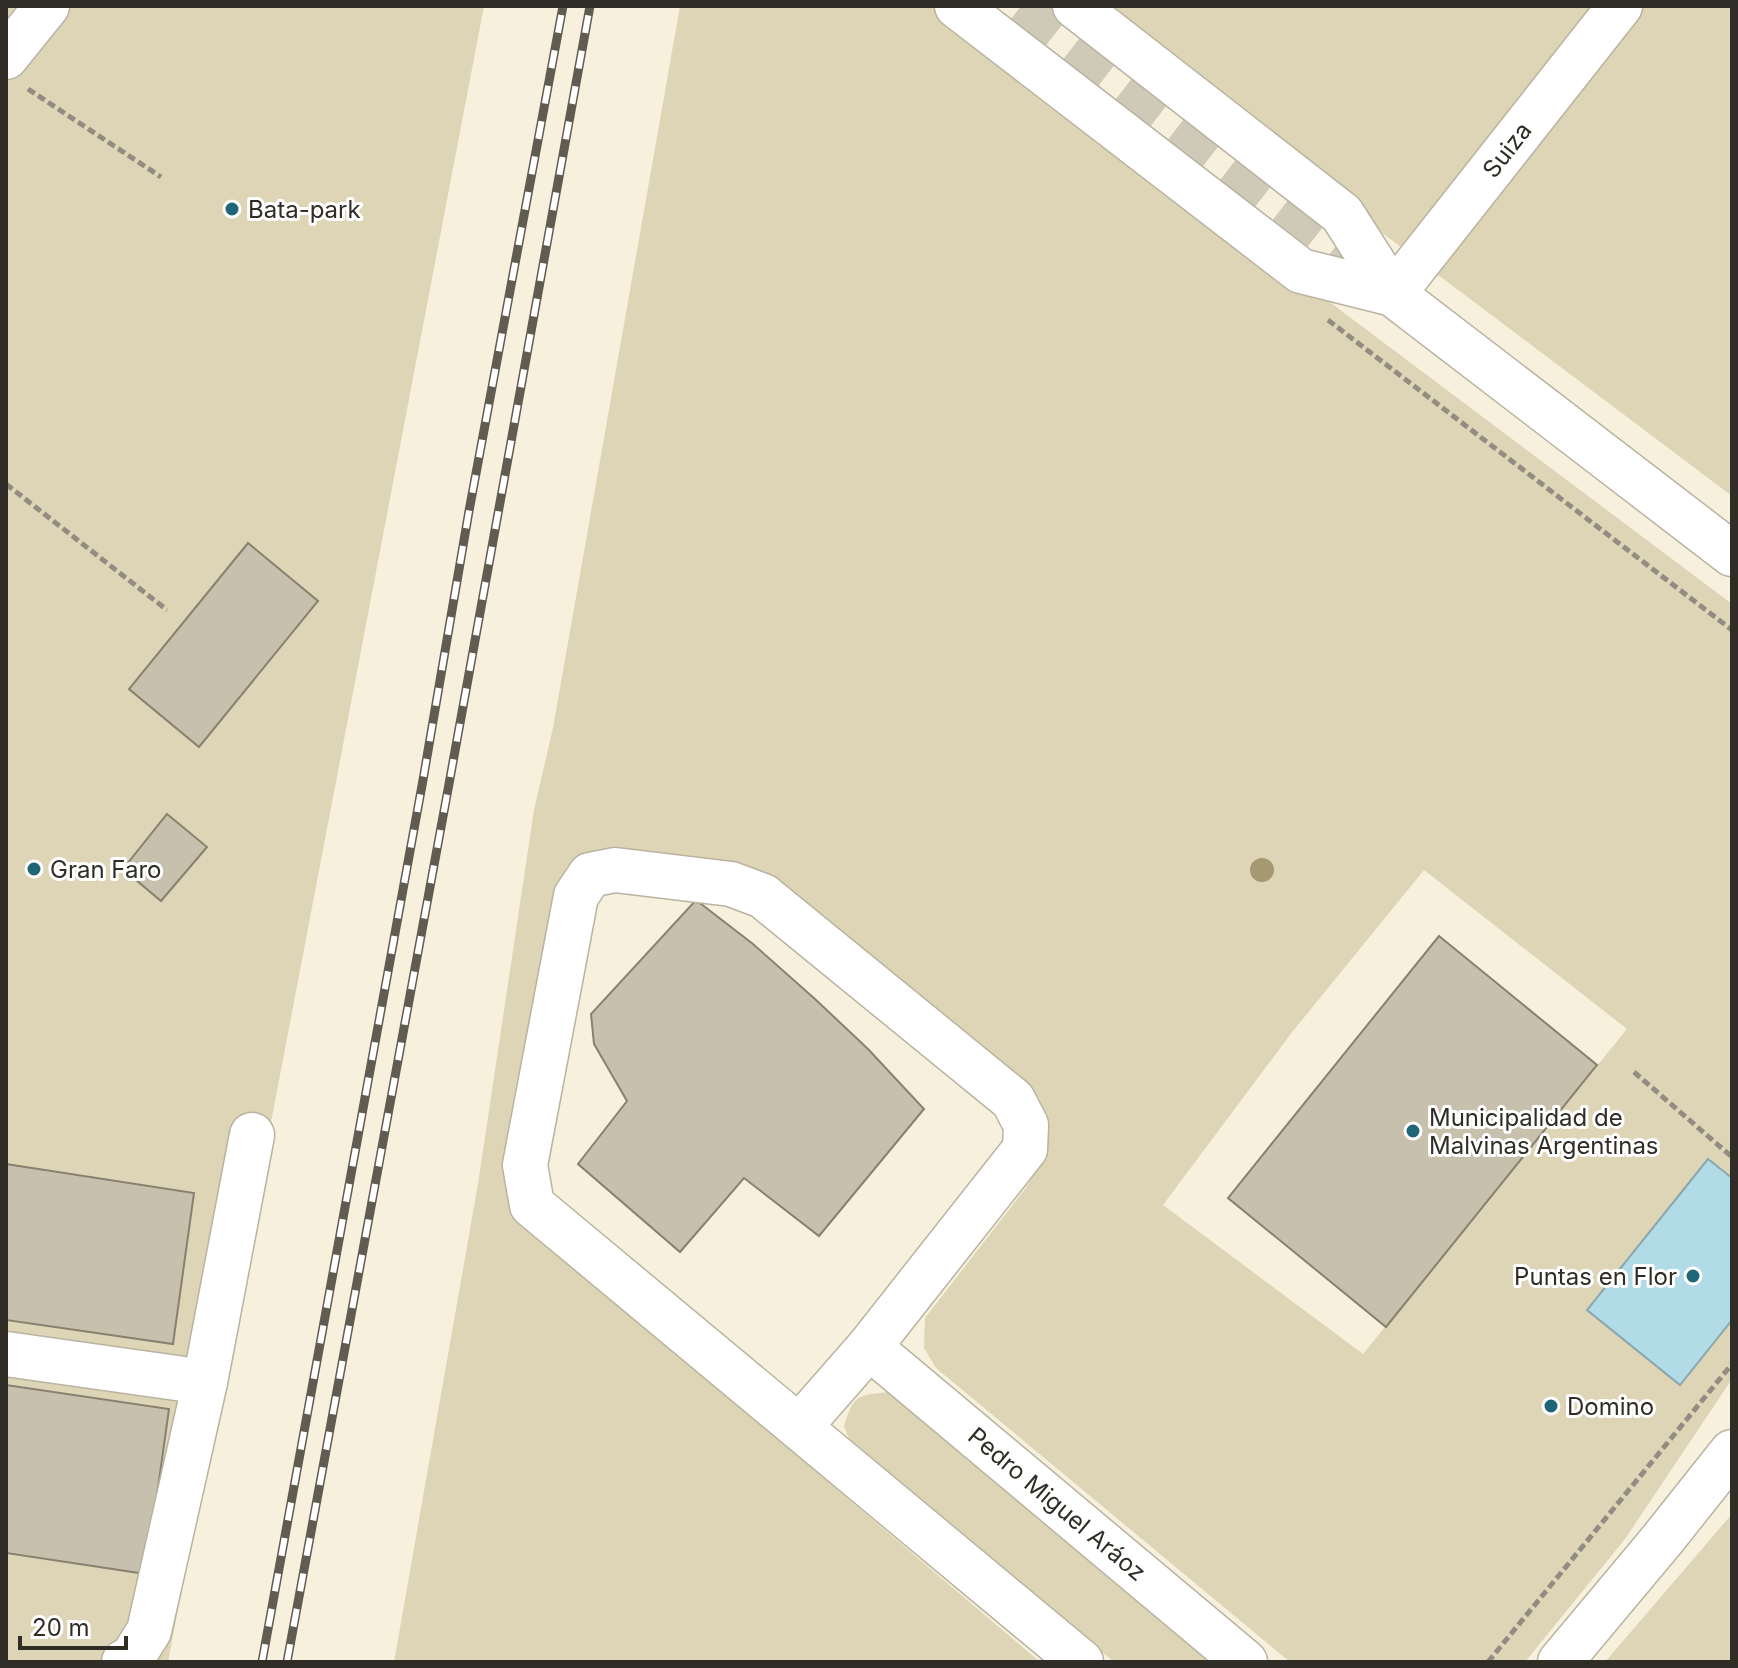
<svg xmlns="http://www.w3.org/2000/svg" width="1738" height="1668" viewBox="0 0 1738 1668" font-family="Inter,sans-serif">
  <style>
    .green { fill: #ded4b6; fill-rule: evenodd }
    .water { fill: #b1dbe7; stroke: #8aa7ad; stroke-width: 2 }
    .building { fill: #c6c0ad; stroke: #888170; stroke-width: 2 }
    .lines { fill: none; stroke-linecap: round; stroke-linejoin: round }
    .major-tunnel { stroke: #cfc9b8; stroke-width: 44; stroke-dasharray: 44 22; stroke-linecap: butt }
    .minor-casing { stroke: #bab3a1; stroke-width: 47 }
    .major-casing { stroke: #bab3a1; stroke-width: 47 }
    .path { stroke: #928d80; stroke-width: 5; stroke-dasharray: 8 4; stroke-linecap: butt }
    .minor { stroke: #fff; stroke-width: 44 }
    .major { stroke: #fff; stroke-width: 44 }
    .rail-casing { stroke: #605c52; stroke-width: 9 }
    .rail { stroke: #fff; stroke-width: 6; stroke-dasharray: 18; stroke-linecap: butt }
    .tree { fill: #a69972 }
    .poi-dot { fill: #206576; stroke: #fff; stroke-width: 3 }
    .labels { text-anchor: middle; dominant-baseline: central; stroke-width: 6; stroke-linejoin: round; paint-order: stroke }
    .street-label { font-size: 24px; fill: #302d26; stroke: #fff }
    .poi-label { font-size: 24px; fill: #302d26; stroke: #fff; text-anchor: start }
  </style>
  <rect width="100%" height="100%" fill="#f7f0dd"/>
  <g class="green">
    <polygon points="6,6 484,6 168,1662 6,1662"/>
    <path d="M680,6H935L1732,604V1379L1625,1539L1525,1662H1290L936,1368L924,1348L925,1318L1025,1189L1047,1154L1046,1121L772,881L605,850L566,867L514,1215L1040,1662H394L478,1184L534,810L553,728ZM1424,870L1627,1029L1363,1354L1163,1205L1293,1031Z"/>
    <polygon points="1109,6 1732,6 1732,496 1284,159"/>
    <path d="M890,1392L1213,1662H1114L852,1446L844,1426C854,1394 858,1395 890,1392Z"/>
    <polygon points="1732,1514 1732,1662 1605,1662"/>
  </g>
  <polygon class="water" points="1708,1159 1732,1178 1732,1320 1680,1385 1587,1310"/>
  <g class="building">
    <polygon points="248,543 318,601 199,747 129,689"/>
    <polygon points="167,814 207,847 161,901 123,869"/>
    <polygon points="696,900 753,944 815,999 868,1049 924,1109 819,1236 744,1178 680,1252 578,1164 627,1101 594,1044 591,1014"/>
    <polygon points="1439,936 1597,1065 1386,1327 1228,1198"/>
    <polygon points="6,1164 194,1193 173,1344 6,1320"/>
    <polygon points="6,1385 169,1409 146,1574 6,1553"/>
  </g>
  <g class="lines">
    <polyline class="major-tunnel" points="1021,6 1389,291"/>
    <g class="minor-casing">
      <g id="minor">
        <polyline points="6,57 47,6"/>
        <polyline points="1393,294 1620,6"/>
        <polyline points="869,1347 1245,1662"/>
        <polyline points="6,1354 205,1382"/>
        <polyline points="799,1427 869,1347 1025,1149 1026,1125 1013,1100 763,896 731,884 615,870 590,875 576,896 525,1165 532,1205 1081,1662"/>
        <polyline points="124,1662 132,1658 149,1631 205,1382 252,1135"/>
      </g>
    </g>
    <g class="major-casing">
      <g id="major">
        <polyline points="957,6 1301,271 1393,294"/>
        <polyline points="1075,6 1342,214 1393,294 1732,554"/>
        <polyline points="1560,1662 1662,1540 1732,1452"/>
      </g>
    </g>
    <g class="path">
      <polyline points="28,89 161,177"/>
      <polyline points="1328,320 1732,630"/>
      <polyline points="6,484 167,610"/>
      <polyline points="1634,1072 1732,1157"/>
      <polyline points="1488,1662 1732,1364"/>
    </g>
    <use href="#minor" class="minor"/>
    <use href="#major" class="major"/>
    <g class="rail-casing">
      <g id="rail">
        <polyline points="262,1662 423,780 469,511 563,6"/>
        <polyline points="287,1662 449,784 590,6"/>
      </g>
    </g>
    <use href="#rail" class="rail"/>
  </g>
  <circle class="tree" cx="1262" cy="870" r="12"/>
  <g class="poi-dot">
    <circle cx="232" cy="209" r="8"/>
    <circle cx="34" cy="869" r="8"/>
    <circle cx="1413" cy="1131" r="8"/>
    <circle cx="1693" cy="1276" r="8"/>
    <circle cx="1551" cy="1406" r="8"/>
  </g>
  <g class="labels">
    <g class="street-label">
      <text transform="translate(1507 150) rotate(-52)">Suiza</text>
      <text transform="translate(1057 1504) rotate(40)">Pedro Miguel Aráoz</text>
    </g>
    <g class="poi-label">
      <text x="248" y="209">Bata-park</text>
      <text x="50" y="869">Gran Faro</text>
      <text x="1429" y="1117">Municipalidad de<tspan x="1429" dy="28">Malvinas Argentinas</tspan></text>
      <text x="1677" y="1276" text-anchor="end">Puntas en Flor</text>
      <text x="1567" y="1406">Domino</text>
    </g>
  </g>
  <rect width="1738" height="1668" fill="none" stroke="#302d26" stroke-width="16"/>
  <path d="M20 1636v12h106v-12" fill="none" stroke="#302d26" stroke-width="4"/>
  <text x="32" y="1636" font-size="24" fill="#302d26" stroke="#ffffff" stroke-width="6" paint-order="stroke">20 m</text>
</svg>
